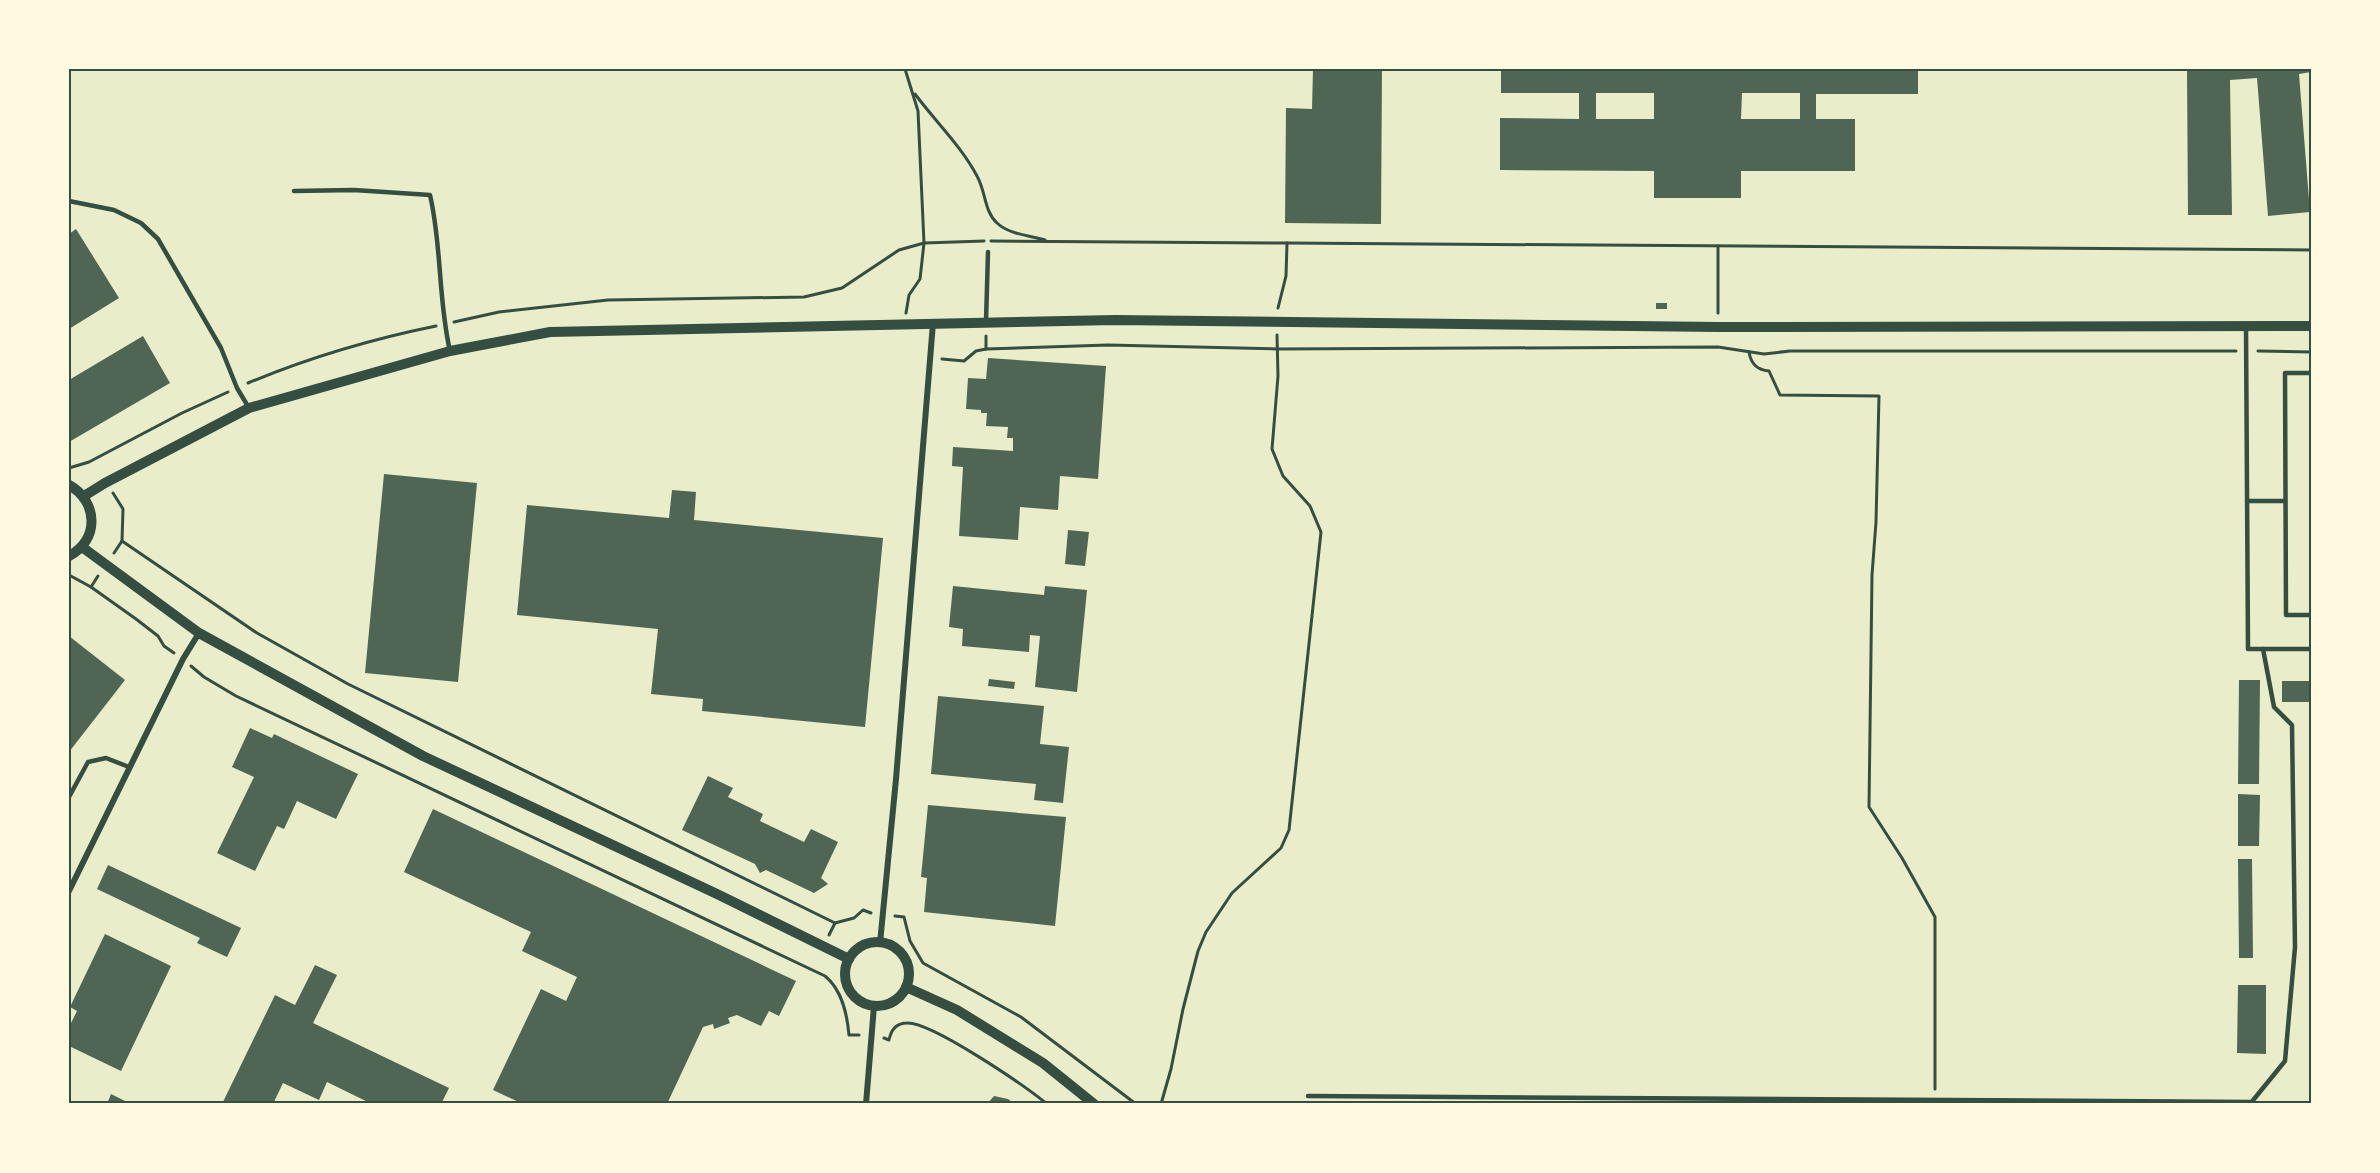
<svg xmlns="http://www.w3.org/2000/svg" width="2380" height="1173" viewBox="0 0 2380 1173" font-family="'PT Sans',sans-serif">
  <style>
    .building { fill: #4f6655; fill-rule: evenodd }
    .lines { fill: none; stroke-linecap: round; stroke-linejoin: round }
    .path { stroke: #344e41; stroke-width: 3 }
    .service { stroke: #344e41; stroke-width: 4.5 }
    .minor { stroke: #344e41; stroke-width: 6 }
    .tertiary { stroke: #344e41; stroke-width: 10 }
    .neatline { fill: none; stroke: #344e41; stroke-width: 2 }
  </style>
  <rect width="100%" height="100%" fill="#e9edc9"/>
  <g class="building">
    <polygon points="1313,69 1382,69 1381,224 1285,223 1286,108 1312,109"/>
    <path d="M1501,69H1918V94H1816V119H1855V171H1741V198H1654V171L1500,170V118L1579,119V93H1501ZM1596,93H1654V119H1596ZM1742,93H1800V119H1741Z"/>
    <polygon points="2187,69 2311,69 2311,72 2299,74 2310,212 2268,216 2257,78 2230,80 2232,215 2188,215"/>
    <polygon points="76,229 119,298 69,329 69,234"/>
    <rect x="1656" y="303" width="11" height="6"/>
    <polygon points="143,336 170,383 69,442 69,380"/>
    <polygon points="988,358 1106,366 1098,479 1060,476 1058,510 1020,507 1018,540 959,536 963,467 952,466 953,447 1013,451 1013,438 1007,438 1008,427 986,426 987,413 981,413 981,410 966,409 968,378 986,379"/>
    <polygon points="384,474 477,483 458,682 365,673"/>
    <polygon points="672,490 696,492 694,520 883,538 865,727 702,711 703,699 651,694 658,629 517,615 527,505 669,518"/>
    <polygon points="1068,530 1089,532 1085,566 1065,564"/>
    <polygon points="953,586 1044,595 1045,586 1087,590 1077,692 1035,687 1040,636 1030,635 1029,652 962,646 963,629 949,627"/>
    <polygon points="69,636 125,680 69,752"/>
    <polygon points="989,679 1015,682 1014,689 988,686"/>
    <polygon points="2239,680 2260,680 2259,784 2238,784"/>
    <rect x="2282" y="681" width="29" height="21"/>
    <polygon points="938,696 1044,706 1040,744 1069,747 1063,803 1034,800 1036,784 931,774"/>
    <polygon points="250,728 272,738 274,734 358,774 336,819 297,801 284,829 277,826 255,871 217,853 254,777 232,767"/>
    <polygon points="708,776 733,788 728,797 763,814 760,821 804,842 811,829 838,842 821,878 828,884 814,893 766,870 760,873 755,864 682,830"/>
    <polygon points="2238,794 2260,795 2259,846 2238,846"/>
    <polygon points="928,805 1066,817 1055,926 924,912 927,878 921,877"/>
    <polygon points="433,809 796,981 779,1016 769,1011 761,1026 737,1015 728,1018 730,1023 714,1029 713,1024 703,1027 667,1104 523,1104 493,1090 541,989 566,1001 577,977 522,951 531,932 404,872"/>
    <polygon points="2238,859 2252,859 2253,958 2239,958"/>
    <polygon points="108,865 241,928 227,957 197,943 200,938 97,889"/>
    <polygon points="105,934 171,966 121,1071 69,1046 69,1027 77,1011 70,1007"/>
    <polygon points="315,965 337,975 313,1023 449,1088 441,1104 372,1104 327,1082 319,1100 283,1083 273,1104 222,1104 275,995 295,1005"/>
    <polygon points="2238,985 2266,985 2266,1054 2237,1053"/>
    <polygon points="111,1094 131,1104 107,1104"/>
    <polygon points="994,1096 1008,1099 1015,1104 987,1104"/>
  </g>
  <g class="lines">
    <g class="path">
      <polyline points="905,69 918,111 924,243 920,279 909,295 906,313"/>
      <path d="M915,94C935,121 962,147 977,176C986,192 984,211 997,223C1010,235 1029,235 1045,240"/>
      <polyline points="991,241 1287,243 1286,276 1278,308"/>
      <polyline points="1287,243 2311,250"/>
      <polyline points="1718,246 1718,313"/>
      <polyline points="454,322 499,312 608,300 804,297 842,288 899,250 924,243 984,241"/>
      <polyline points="986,336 986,349"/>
      <polyline points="2258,351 2311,352"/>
      <path d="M1749,352C1751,364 1757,370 1769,371L1780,395L1879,396L1876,522L1872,575L1869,807L1902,858L1935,917V1089"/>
      <polyline points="942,359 964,361 976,351 986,349 1108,345 1278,349 1718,347 1764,354 1790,351 2236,351"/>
      <path d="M248,383C308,358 372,339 436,326"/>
      <polyline points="69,468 89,462 182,413 228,392"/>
      <polyline points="113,493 123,509 122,541 114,553"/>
      <polyline points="122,541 257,633 348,684 835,923 854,918 863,910 871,913"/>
      <polyline points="69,575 91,587 136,619 158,636 164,646 174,653"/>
      <polyline points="91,587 98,576"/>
      <path d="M191,666L204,677L236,696L825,976C842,990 847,1013 849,1035H859"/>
      <polyline points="895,916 904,917 910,941 923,963 1021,1017 1136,1104"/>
      <polyline points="829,935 835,923"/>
      <path d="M884,1038L889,1040C891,1030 896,1023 907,1023C932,1022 1025,1086 1047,1104"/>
      <polyline points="1161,1104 1171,1069 1183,1009 1198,951 1206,932 1232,893 1281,848 1289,830 1321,532 1310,506 1283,476 1272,449 1278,376 1277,335"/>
    </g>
    <g class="service">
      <path d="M294,191L354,190L430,195C442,246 438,300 450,351"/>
      <polyline points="69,201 114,210 141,223 158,239 221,348 237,388 249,408"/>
      <polyline points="986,322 988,252"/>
      <polyline points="2246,326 2248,649 2311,649"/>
      <polyline points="2311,373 2285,373 2286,615 2311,615"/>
      <polyline points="2247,501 2285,501"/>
      <polyline points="69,797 88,762 106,758 129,767"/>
      <polyline points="1308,1096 2250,1102"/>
      <polyline points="2250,1104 2285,1061 2295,947 2292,725 2274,707 2263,649"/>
    </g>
    <g class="minor">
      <polyline points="69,891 183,659 199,633"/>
      <polyline points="880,943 896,779 933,323"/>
      <polyline points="866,1104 874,1006"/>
    </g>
    <g class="tertiary">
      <path d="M69,485C98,501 100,540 69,556"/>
      <polyline points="84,496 105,483 249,408 450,351 550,332 1115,320 1718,327 2311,326"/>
      <polyline points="82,547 199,633 423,756 717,894 849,959"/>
      <circle cx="877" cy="974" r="32"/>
      <polyline points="906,987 957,1010 1043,1063 1094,1104"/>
    </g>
  </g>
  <rect width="2380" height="1173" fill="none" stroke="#fefae0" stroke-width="141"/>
  <rect x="70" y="70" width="2240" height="1032" class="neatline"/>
</svg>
